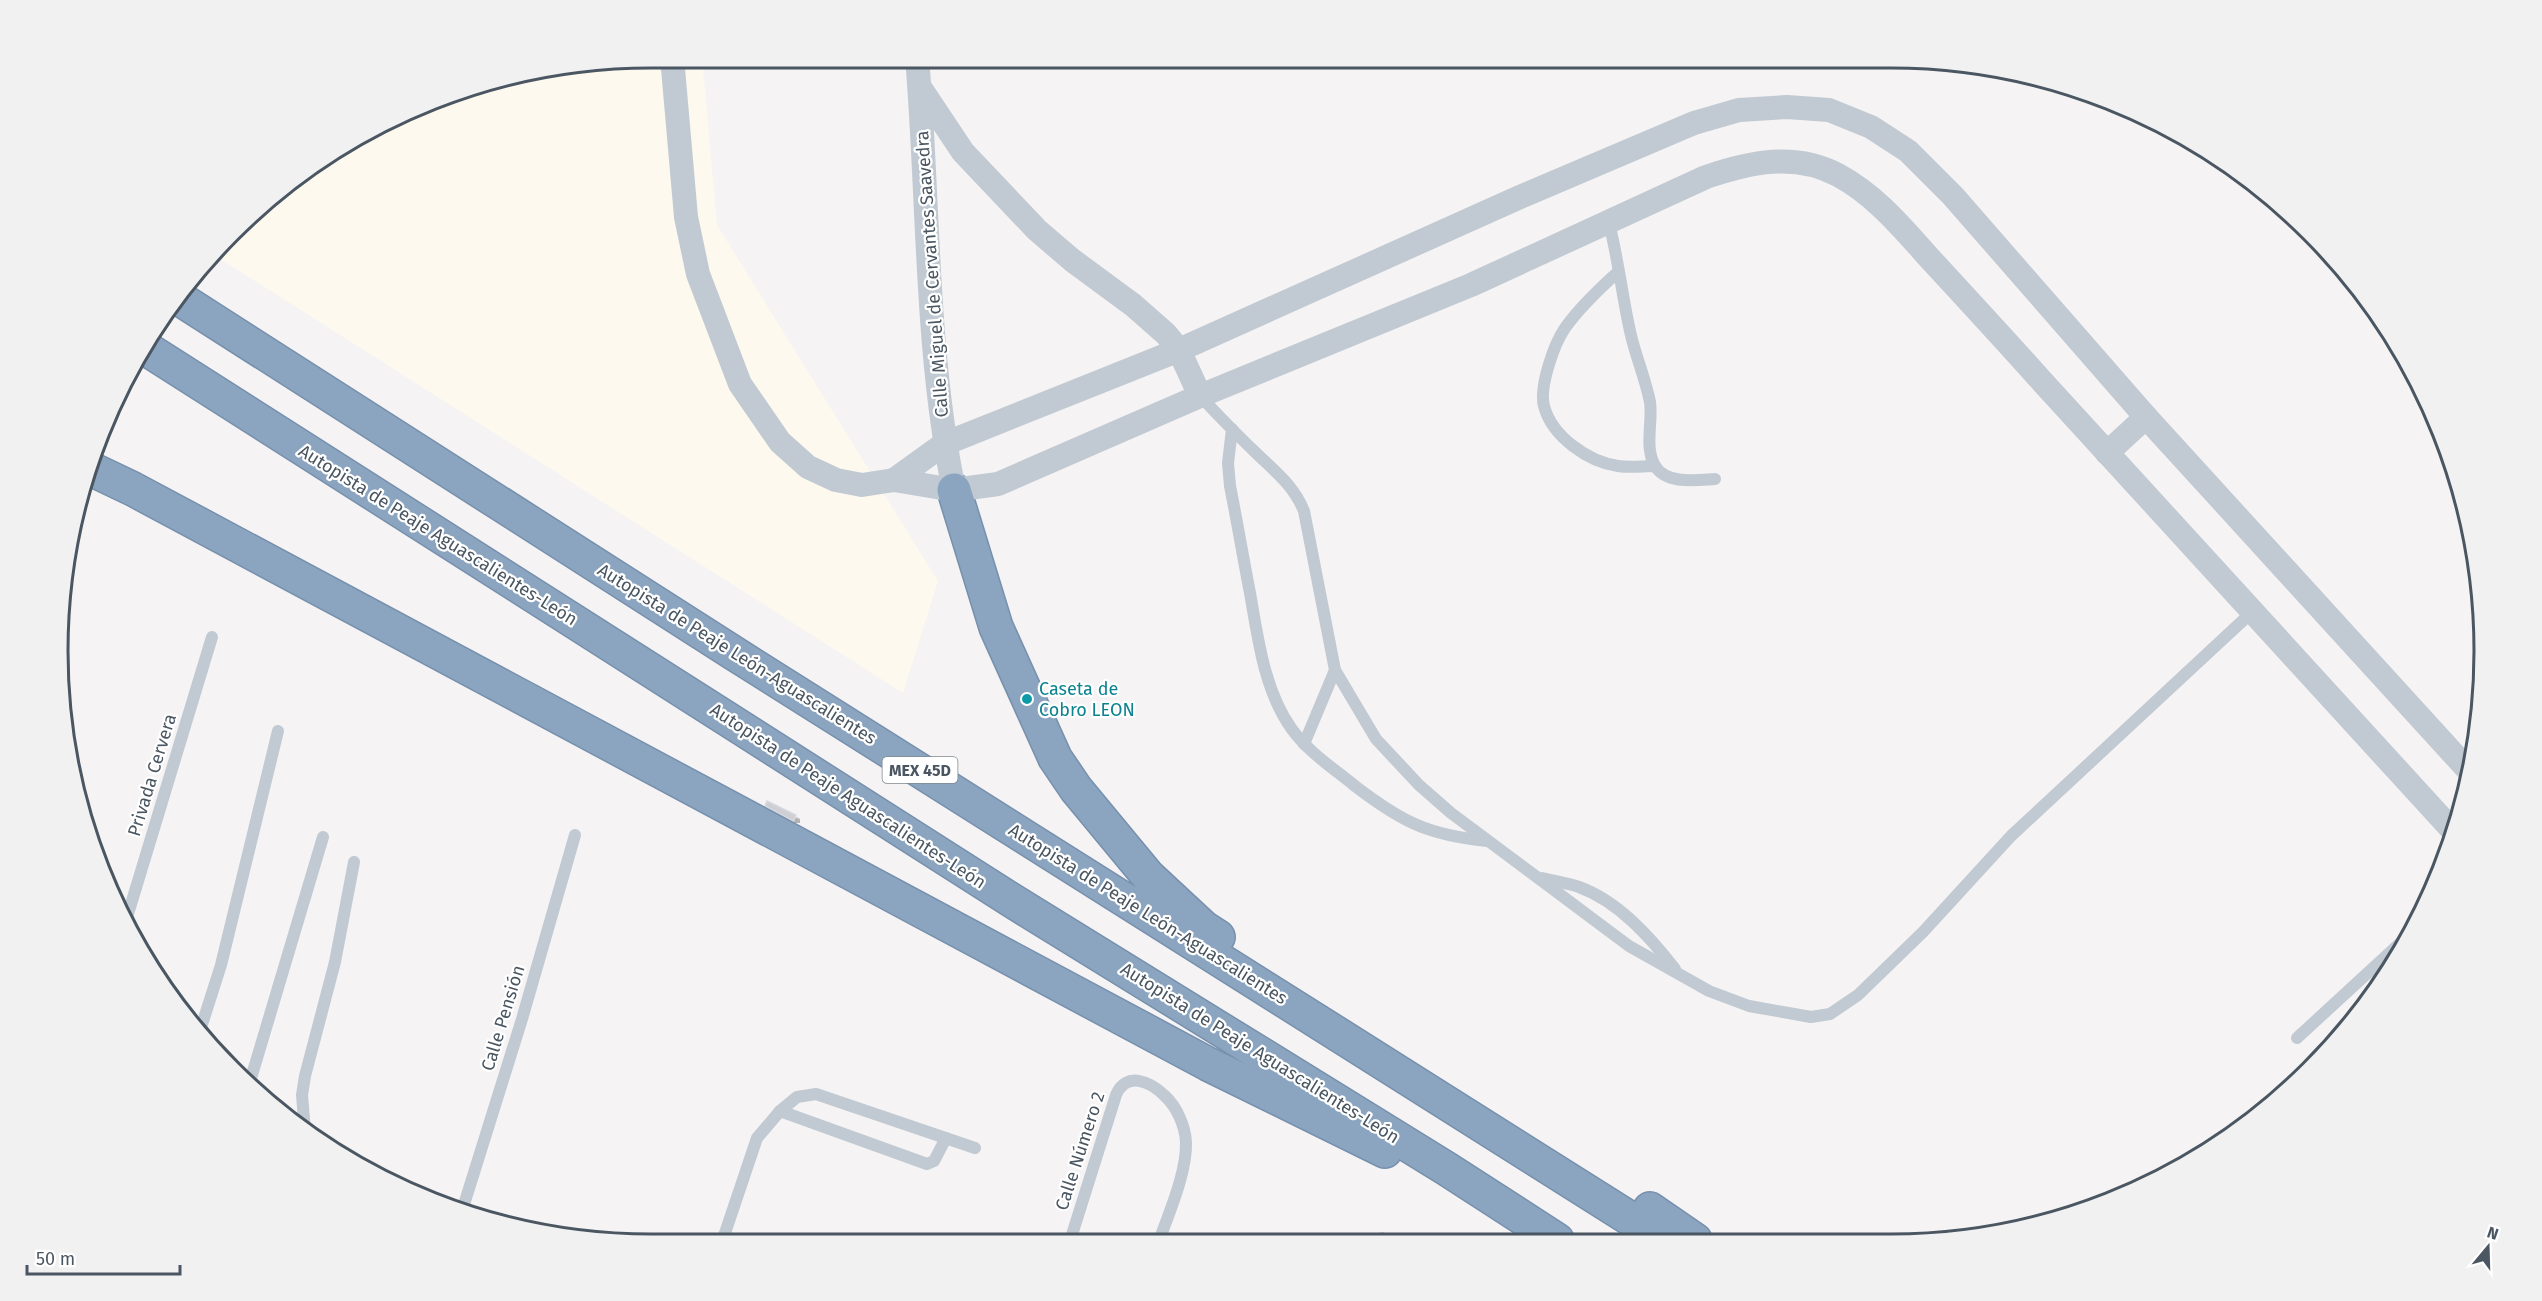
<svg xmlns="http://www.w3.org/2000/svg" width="2542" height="1301" viewBox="0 0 2542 1301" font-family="'Fira Sans',sans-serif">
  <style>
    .commercial { fill: #fdf9ef }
    .building { fill: #cdcfd5; stroke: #d7d9de; stroke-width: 1.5; filter: url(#shadow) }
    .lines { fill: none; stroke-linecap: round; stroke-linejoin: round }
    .highway-casing { stroke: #7690ad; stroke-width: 36 }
    .lane { stroke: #c1cad2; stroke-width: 12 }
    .street { stroke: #c1cad2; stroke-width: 24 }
    .highway { stroke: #8ba5c1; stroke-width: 33 }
    .culture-dot { fill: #0f9aa8; stroke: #fff; stroke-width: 2 }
    .labels { text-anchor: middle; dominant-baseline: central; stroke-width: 4.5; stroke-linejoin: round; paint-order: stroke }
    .shield { fill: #fff; stroke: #808990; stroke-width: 1.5 }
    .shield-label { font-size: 16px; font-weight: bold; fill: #4a5661 }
    .street-label { font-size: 18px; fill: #4a5661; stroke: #fff }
    .culture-label { font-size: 18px; fill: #0d838f; stroke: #fff; text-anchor: start }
    .rim { fill: none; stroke: #4a5661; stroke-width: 3 }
  </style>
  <defs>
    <filter id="shadow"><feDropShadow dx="5.5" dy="5.5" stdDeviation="0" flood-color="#0004"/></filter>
  </defs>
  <rect width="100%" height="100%" fill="#f5f3f3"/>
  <polygon class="commercial" points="650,57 702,57 717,225 938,581 903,693 211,253 289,180 354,136 459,89 535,68"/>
  <polygon class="building" points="767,801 796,815 793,821 765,806"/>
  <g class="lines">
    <g class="highway-casing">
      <g id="highway">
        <polyline points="177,297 732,652 1664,1240"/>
        <polyline points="142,346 1016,903 1447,1169 1557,1240"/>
        <polyline points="89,468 133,489 1208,1064 1385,1151"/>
        <polyline points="954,490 996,627 1055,758 1076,789 1148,876 1204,928 1218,937"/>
        <polyline points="1650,1209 1695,1240"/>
      </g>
    </g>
    <g class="lane">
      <path d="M1609,223C1618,258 1622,295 1630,331C1635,355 1645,377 1650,402C1653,422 1644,447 1655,466C1667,485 1697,480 1715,479"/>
      <path d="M1618,272C1599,289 1580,307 1565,328C1554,344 1539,387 1544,406C1552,437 1589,462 1618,466C1630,468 1643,466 1655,466"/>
      <path d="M1200,396C1217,414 1235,433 1253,450C1273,470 1293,484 1304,511L1335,670L1376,739L1419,785L1451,813L1629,946L1709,991L1749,1006L1811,1017L1830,1014L1858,995L1923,932L2011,836L2251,613"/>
      <path d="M1232,429L1228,463L1230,486C1237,521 1243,557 1250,593C1258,638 1264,690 1291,728C1308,752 1333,768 1355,786C1402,822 1428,835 1487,841"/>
      <polyline points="1304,744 1335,670"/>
      <path d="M1542,878C1554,881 1567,883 1579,887C1618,901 1650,937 1675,969"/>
      <polyline points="125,924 212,637"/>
      <polyline points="199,1034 221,965 278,731"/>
      <polyline points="2297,1038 2409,935"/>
      <polyline points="249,1085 323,837"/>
      <polyline points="780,1111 927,1164 934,1161 946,1138"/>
      <polyline points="305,1131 302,1095 305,1076 335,962 354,862"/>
      <polyline points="462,1211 522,1019 575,835"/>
      <path d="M1070,1241L1116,1095C1126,1071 1150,1081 1165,1096C1177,1107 1185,1126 1186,1142C1187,1172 1169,1213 1159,1241"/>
      <polyline points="1382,1241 1382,1238"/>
      <polyline points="722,1242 757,1138 780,1111 797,1097 816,1094 975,1148"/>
    </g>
    <g class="street">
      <path d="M672,57L686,217L698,274L740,384L780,442L808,467L836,480L862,485L894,480L954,490L998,484L1200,396L1471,285L1706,177C1750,162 1795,152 1838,175C1877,196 1904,230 1933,262C1969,301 2004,339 2039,378C2177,530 2315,682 2454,832"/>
      <path d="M917,57C929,201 925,349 954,490"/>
      <polyline points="921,89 963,152 1037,230 1072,260 1133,305 1166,334 1179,350 1200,396"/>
      <polyline points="2107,453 2146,417"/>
      <polyline points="894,480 944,444 1179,350 1520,197 1694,123 1739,110 1787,107 1829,110 1871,127 1908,151 1953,196 2146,417 2470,772"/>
    </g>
    <use href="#highway" class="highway"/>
  </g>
  <circle class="culture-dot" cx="1027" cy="699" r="6"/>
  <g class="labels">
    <rect class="shield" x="882.5" y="757" width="75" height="26" rx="4.5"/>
    <g class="shield-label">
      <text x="920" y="770">MEX 45D</text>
    </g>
    <g class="street-label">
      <text transform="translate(932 274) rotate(-94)">Calle Miguel de Cervantes Saavedra</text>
      <text transform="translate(438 535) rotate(32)">Autopista de Peaje Aguascalientes-León</text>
      <text transform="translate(737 654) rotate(32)">Autopista de Peaje León-Aguascalientes</text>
      <text transform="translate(152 775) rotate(-73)">Privada Cervera</text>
      <text transform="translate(848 796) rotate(33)">Autopista de Peaje Aguascalientes-León</text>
      <text transform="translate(1148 914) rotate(32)">Autopista de Peaje León-Aguascalientes</text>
      <text transform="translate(503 1018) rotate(-73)">Calle Pensión</text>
      <text transform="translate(1260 1053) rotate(32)">Autopista de Peaje Aguascalientes-León</text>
      <text transform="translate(1080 1151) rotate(-72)">Calle Número 2</text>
    </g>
    <g class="culture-label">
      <text x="1039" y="689">Caseta de<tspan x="1039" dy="21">Cobro LEON</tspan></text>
    </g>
  </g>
  <path d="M0 0H2542V1301H0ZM651 68H1891A583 583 0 0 1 2474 651V651A583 583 0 0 1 1891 1234H651A583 583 0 0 1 68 651V651A583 583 0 0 1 651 68Z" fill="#f1f1f2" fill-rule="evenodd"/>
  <path class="rim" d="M651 68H1891A583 583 0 0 1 2474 651V651A583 583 0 0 1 1891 1234H651A583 583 0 0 1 68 651V651A583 583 0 0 1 651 68Z"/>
  <g transform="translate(2488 1247) rotate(19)" stroke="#ffffff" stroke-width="4.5" paint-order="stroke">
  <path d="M0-4.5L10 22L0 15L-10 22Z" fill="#4a5661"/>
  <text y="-9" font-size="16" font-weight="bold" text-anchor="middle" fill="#4a5661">N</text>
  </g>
  <path d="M27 1265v9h153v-9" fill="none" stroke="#4a5661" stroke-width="3"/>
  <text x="36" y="1265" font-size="18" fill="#4a5661" stroke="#ffffff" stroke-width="4.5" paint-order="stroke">50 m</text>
</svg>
